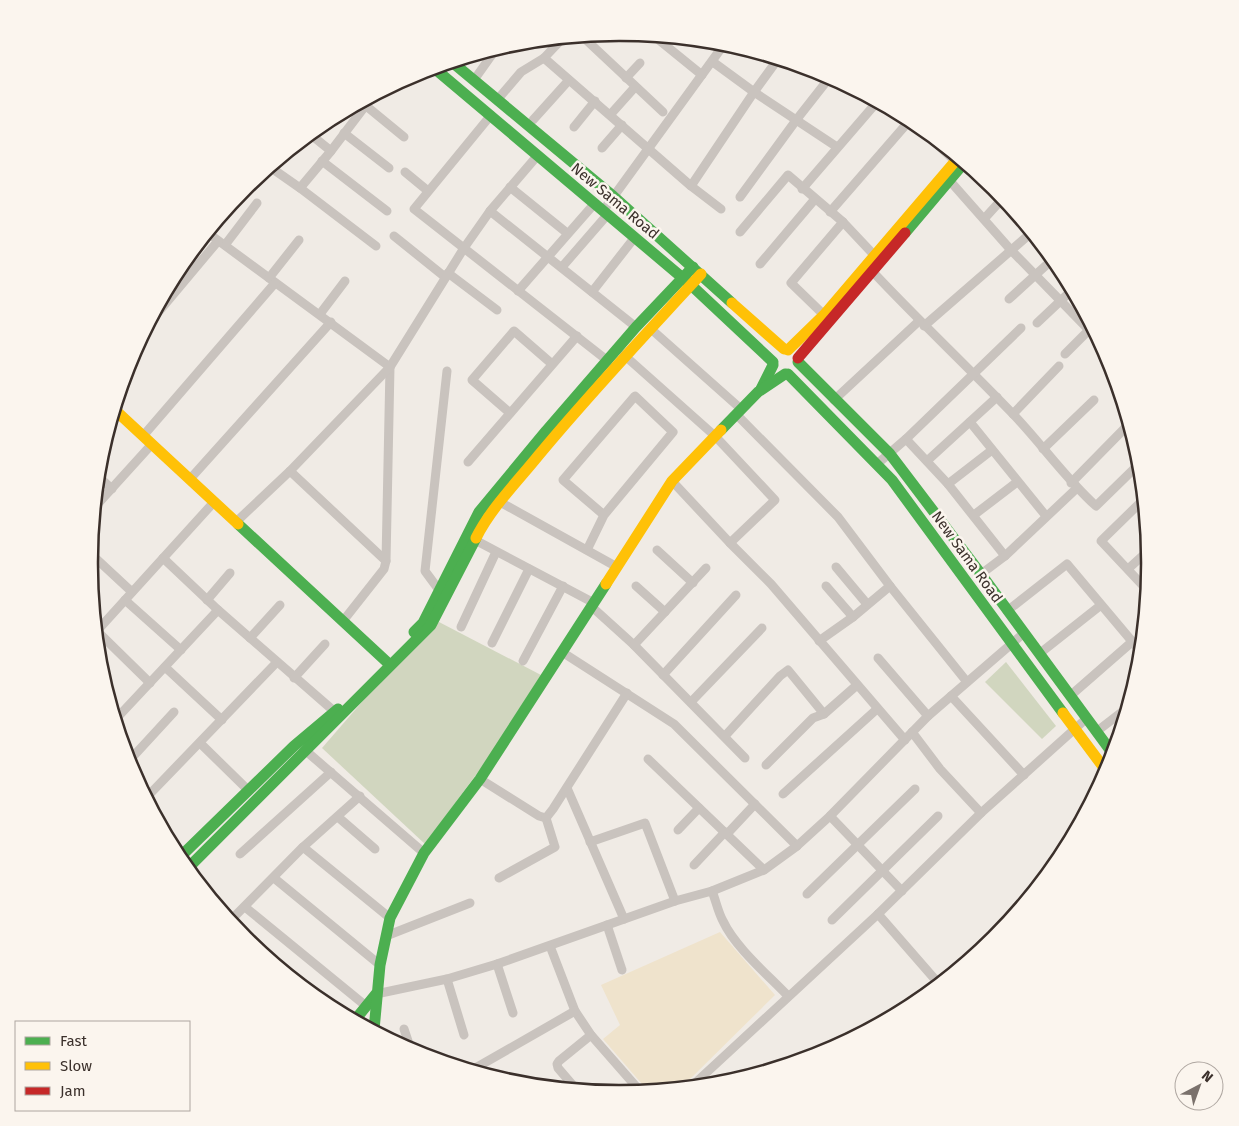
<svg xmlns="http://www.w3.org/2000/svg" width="1239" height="1126" viewBox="0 0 1239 1126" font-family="'Fira Sans',sans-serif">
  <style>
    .green { fill: #d1d6bf }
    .sand { fill: #efe3cc }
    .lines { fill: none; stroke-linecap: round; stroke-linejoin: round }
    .street { stroke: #c9c3be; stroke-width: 9 }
    .fast { stroke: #4caf50; stroke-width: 11 }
    .slow { stroke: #ffc107; stroke-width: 11 }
    .jam { stroke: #c62828; stroke-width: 11 }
    .labels { text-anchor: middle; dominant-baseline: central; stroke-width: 5; stroke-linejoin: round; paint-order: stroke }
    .street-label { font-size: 15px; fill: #3b302b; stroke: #fbf5ee }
    .rim { fill: none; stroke: #3b302b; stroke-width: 2.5 }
  </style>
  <rect width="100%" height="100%" fill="#f0ebe5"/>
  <g class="green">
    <polygon points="439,622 541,675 486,761 425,844 322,748 381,680"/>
    <polygon points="1006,662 1056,726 1042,739 985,682"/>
  </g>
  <polygon class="sand" points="720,932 775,995 682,1087 648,1091 603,1039 620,1025 601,985"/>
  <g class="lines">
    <g class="street">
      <polyline points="582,36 663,112"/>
      <polyline points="654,36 702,75"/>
      <polyline points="544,58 691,186 721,209"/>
      <polyline points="713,62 754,92 837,147"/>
      <polyline points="626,78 640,63"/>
      <polyline points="474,80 496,49"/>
      <polyline points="498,99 521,72 544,58 563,38"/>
      <polyline points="365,105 404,137"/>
      <polyline points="491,115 414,209 608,361"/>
      <polyline points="610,115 635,87"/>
      <polyline points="533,120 569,80"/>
      <polyline points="912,121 955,161"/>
      <polyline points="574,127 595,101"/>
      <polyline points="344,133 389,168"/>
      <polyline points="310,134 331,151"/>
      <polyline points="602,148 622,125"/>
      <polyline points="322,161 387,211"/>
      <polyline points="270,167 300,188 331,151 372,97"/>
      <polyline points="405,172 428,191"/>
      <polyline points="950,181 1010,249 1089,330"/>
      <polyline points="691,186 754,92 778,59"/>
      <polyline points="510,187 567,233"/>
      <polyline points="300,188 376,246"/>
      <polyline points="802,189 877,102"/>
      <polyline points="740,197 797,119 830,77"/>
      <polyline points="490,211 636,327"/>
      <polyline points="603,211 725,43"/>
      <polyline points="830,212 910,120"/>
      <polyline points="984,219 1003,198"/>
      <polyline points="740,232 788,175 843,222 875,256"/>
      <polyline points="208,233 390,367 386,561 384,569 343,621"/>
      <polyline points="394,236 445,277"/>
      <polyline points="225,245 257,203"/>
      <polyline points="760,264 815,199"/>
      <polyline points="562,267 608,214"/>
      <path d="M873,272C918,320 966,365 1012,413C1041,443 1065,478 1096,506L1140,463"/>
      <polyline points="448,273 497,310"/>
      <polyline points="269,278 299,240"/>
      <polyline points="518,291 595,203"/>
      <polyline points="592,292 635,237"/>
      <polyline points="1009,299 1053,259"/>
      <polyline points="320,314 345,281"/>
      <polyline points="824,315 791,283 843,222"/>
      <polyline points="150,322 218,241"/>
      <polyline points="1037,323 1072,290"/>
      <polyline points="924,326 1031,233"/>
      <polyline points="651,329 741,409"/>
      <polyline points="1065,354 1092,327"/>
      <polyline points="624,355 715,436 775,500 730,543"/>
      <polyline points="834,400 919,321"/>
      <polyline points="1121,403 1122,402"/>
      <polyline points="510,413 472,380 514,331 552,364"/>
      <polyline points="736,414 838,517 890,586 853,617 819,641"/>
      <polyline points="1013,414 1059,366"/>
      <polyline points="970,422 1046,516"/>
      <polyline points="143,436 275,283"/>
      <polyline points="906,439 948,484 1005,556"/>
      <polyline points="1043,449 1094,400"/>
      <polyline points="927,461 997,397"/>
      <polyline points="468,462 577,336"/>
      <polyline points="877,464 906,439 1021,328"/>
      <polyline points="290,471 386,561"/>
      <polyline points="98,476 112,489"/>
      <polyline points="190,479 331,322"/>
      <polyline points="672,481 730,543 771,584 905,740"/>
      <polyline points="1071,483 1125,428"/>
      <polyline points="948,484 992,450"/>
      <polyline points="1144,499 1101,541 1147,590"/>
      <polyline points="500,502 617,567"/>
      <polyline points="94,508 152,444"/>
      <polyline points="974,515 1017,482"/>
      <polyline points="236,522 290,471 390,367 464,248 490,211 538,155"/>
      <polyline points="475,540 594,603"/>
      <polyline points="587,550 604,515 673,432 635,396 563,480 604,515"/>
      <polyline points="657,550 693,583"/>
      <polyline points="90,553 132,592"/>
      <polyline points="163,558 218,610 335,712"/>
      <polyline points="836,567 867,604"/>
      <polyline points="1128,569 1149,550"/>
      <polyline points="981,574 1005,556 1077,488"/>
      <polyline points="636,586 665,612"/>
      <polyline points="826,586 853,617"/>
      <polyline points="890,586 967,682"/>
      <polyline points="439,590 425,571 447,371"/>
      <polyline points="125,600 181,650"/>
      <polyline points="207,600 230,573"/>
      <polyline points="592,607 634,645 745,758"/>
      <polyline points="1007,611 1067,564 1141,652"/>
      <polyline points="461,627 496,552"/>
      <polyline points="97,631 150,683"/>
      <polyline points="96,632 214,502"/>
      <polyline points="250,638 280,605"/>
      <polyline points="492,643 529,569"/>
      <polyline points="634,645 706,568"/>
      <polyline points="562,652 674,724 797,846"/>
      <polyline points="1039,654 1101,605"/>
      <polyline points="878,658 928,716"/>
      <polyline points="523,661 563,586"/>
      <polyline points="165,667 222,720"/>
      <polyline points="663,675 736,595"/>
      <polyline points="294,678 325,644"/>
      <polyline points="951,696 1024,775"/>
      <polyline points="1070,696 1133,641"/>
      <polyline points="691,702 762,628"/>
      <polyline points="115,720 218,610"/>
      <polyline points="912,732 940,769 981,813"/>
      <polyline points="1096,732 1127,708"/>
      <polyline points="725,736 780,676 788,670 824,714"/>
      <polyline points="200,743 248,790"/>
      <polyline points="306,751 424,853"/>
      <polyline points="648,759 764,870"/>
      <polyline points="128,762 174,712"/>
      <polyline points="766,765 813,718 824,714 857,685"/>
      <polyline points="480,779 539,816 546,818 553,809 627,693"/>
      <polyline points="567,788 624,919"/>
      <polyline points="783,794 877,709"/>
      <polyline points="146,798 277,662"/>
      <polyline points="830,816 902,891"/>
      <polyline points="338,817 375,849"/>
      <polyline points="678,830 699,808"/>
      <polyline points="727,834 755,804"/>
      <polyline points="590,842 645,823 675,901"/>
      <polyline points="303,847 390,918"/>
      <polyline points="240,854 331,772"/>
      <polyline points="694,865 725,832"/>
      <polyline points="274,878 380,965"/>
      <polyline points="499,878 555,847 546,818"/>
      <path d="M712,891C716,901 718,912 723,921C735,947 768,975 788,996"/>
      <polyline points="807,894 915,789"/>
      <polyline points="245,907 366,1006"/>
      <polyline points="878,914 939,984"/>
      <polyline points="832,920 938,816"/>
      <polyline points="230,921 303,847 360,796"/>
      <polyline points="607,925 622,970"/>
      <polyline points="386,936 470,903"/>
      <polyline points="550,946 575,1011 591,1035 640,1091"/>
      <polyline points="497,964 513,1013"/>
      <polyline points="447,979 464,1035"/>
      <polyline points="376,994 447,979 497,964 675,901 712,891 764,870 797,846 830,816 928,716 1024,633"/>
      <polyline points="404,1029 411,1050"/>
      <polyline points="472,1070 575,1011"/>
      <polyline points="535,1084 536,1085"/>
      <polyline points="692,1086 878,914 981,813 1087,718"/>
      <polyline points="576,1089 558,1068 557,1064 559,1061 591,1035"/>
    </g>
    <g class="fast">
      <polyline points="452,62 613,196 732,303"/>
      <polyline points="434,68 691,285 773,362"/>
      <polyline points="905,233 964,163"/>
      <polyline points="798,362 890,454 981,574 1113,754"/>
      <polyline points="788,374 892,480 1063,713"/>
      <polyline points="761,389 773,365"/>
      <polyline points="721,430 758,392 785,374"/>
      <polyline points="238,524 388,663"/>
      <polyline points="414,632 423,623 479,512 546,431 636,327 693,267"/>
      <polyline points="179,858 294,746 338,709"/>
      <polyline points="187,869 431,625 476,538"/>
      <polyline points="355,1020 376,994"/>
      <polyline points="374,1030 380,965 390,918 424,853 480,779 606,584"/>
    </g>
    <g class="slow">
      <polyline points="732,303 784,349"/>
      <polyline points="788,350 824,315 958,158"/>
      <polyline points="114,409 238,524"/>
      <path d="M476,538C491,508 517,482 538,456C590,393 646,334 701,274"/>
      <polyline points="606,584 672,481 721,430"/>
      <polyline points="1063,713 1107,772"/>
    </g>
    <polyline class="jam" points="798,358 905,233"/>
  </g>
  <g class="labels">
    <g class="street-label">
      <text transform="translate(615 201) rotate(40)">New Sama Road</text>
      <text transform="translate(967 557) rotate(54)">New Sama Road</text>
    </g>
  </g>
  <path d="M0 0H1239V1126H0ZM619 41H620A521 521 0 0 1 1141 562V564A521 521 0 0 1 620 1085H619A521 521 0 0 1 98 564V562A521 521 0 0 1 619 41Z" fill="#fbf5ee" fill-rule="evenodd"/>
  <path class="rim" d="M619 41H620A521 521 0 0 1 1141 562V564A521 521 0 0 1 620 1085H619A521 521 0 0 1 98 564V562A521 521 0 0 1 619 41Z"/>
  <rect x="15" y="1021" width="175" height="90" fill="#fbf5ee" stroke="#aea6a0"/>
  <rect x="25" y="1037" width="25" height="8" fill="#4caf50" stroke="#aea6a0"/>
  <text x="60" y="1046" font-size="15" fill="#3b302b">Fast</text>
  <rect x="25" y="1062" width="25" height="8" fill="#ffc107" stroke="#aea6a0"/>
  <text x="60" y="1071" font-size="15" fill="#3b302b">Slow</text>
  <rect x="25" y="1087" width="25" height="8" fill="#c62828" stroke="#aea6a0"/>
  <text x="60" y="1096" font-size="15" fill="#3b302b">Jam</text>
  <g transform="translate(1199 1086) rotate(41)"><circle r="24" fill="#fbf5ee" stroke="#aea6a0"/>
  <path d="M0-4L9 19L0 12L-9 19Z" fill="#7a716c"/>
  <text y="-8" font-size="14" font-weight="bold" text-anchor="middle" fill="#3b302b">N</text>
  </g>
</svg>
